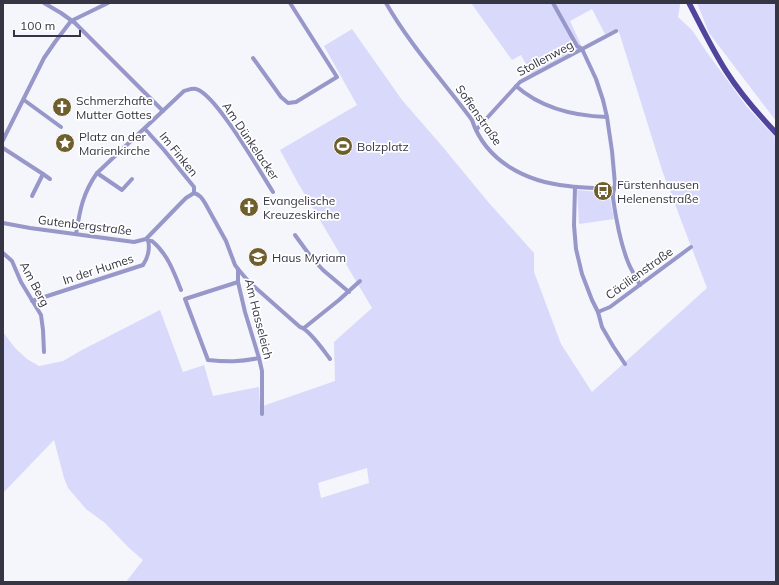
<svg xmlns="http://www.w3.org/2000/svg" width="779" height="585" viewBox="0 0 779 585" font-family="Mulish,sans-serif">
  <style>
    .green { fill: #d9d9fb; fill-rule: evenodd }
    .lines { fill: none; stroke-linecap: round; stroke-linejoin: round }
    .minor { stroke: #9797c9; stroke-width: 4 }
    .major { stroke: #4f459c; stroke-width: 5.5 }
    .labels { text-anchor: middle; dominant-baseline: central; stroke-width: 3.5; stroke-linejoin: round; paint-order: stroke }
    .street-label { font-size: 12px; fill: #353543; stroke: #fff }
    .poi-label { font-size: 12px; fill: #353543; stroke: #fff; text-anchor: start }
  </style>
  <rect width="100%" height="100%" fill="#f5f5fc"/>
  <g class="green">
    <path d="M471,3H681L680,5L678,17L692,30L706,51L747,107L776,138V582H126L143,560L128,547L105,523L86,509L68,488L64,478L54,440L3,493V332L15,348L27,359L39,366L63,361L82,350L160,310L183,372L204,365L213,396L259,387L260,407L335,381L334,342L372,308L298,183L280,150L357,105L324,46L352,29L402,100L442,146L489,203L534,253V272L561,344L592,392L707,288L663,173L619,32L615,29L605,34L592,9L570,21L582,47L531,74L521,55L512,60ZM367,468L369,483L321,498L318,483Z"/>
    <polygon points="697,3 776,3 776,121 709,33"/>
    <polygon points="577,190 601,192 601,195 606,196 606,199 610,199 614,219 579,224"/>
  </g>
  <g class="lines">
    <g class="minor">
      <polyline points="44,3 61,13 75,23 163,111"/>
      <path d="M386,3C410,45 443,81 472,120C486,162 527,182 568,186C583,188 599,188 614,189"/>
      <path d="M553,3L577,46L582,49L596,79L603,100L607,117L612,151L615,184L613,194V198C616,219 620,242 628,262C631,270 636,277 640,285"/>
      <polyline points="253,58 281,97 288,103 296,102 337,77 290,3"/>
      <path d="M516,86C541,108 574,116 607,117"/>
      <polyline points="24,100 61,127"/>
      <polyline points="145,129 164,150 194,187 194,193"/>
      <polyline points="476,130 520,82 616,31"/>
      <polyline points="3,140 44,58 55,42 71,21 108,3"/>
      <polyline points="3,148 43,174 32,196"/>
      <polyline points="97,173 122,190 132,179"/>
      <polyline points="43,174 50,179"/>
      <polyline points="575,187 574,225 576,249 582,274 592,300 598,312 602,327 613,346 625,364"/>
      <path d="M194,193C200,195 202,198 205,203L226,241L235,265L238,269V282L245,312L259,358L262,371V414"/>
      <polyline points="3,223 30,228 134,242 146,239 180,204 186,198 194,193"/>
      <path d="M76,234C80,209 83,193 97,173L184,91C188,90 192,88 196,89C216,94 260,172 273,192"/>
      <polyline points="295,235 311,257 323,270 349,292"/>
      <path d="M149,241H152C167,253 174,272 181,290"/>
      <polyline points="3,253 12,261 21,282 41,315 43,330 44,352"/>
      <path d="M238,269L249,282L300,327C309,329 324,351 330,359"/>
      <path d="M238,282L185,299L208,360C227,362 240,362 259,358"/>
      <path d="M32,301L143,265C148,258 151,246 147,238"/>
      <polyline points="598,312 610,307 691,247"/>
      <polyline points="304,328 339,300 360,281"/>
    </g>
    <path class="major" d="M689,3C701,26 712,49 726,71C740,93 758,114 776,133"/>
  </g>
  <defs>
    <g id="church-disc" transform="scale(1)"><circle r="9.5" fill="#6e5f2c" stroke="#fff"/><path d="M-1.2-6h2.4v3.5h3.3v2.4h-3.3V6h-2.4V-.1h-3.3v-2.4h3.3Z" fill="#fff"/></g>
    <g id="sight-disc" transform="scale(1)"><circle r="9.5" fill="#6e5f2c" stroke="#fff"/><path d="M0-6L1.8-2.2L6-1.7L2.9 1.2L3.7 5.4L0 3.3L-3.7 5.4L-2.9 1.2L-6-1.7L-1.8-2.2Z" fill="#fff"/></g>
    <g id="stadium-disc" transform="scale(1)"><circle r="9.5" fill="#6e5f2c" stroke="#fff"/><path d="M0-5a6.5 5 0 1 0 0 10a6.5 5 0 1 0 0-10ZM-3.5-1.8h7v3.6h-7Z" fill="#fff"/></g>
    <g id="bus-disc" transform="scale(1)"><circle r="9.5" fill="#6e5f2c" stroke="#fff"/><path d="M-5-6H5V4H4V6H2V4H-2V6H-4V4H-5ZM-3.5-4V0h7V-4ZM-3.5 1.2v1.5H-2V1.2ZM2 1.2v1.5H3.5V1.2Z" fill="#fff"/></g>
    <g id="school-disc" transform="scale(1)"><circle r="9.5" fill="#6e5f2c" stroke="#fff"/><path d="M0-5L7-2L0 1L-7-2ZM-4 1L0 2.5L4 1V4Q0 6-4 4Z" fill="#fff"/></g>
  </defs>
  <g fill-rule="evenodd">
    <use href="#church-disc" x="62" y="107"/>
    <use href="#sight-disc" x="65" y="143"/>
    <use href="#stadium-disc" x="343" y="146"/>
    <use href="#bus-disc" x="603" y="191"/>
    <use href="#church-disc" x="249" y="207"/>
    <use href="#school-disc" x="258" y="257"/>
  </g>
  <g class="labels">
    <g class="street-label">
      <text transform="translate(545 58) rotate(-28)">Stollenweg</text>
      <text transform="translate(479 115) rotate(55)">Sofienstraße</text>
      <text transform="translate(251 141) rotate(56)">Am Dünkelacker</text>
      <text transform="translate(179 154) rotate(51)">Im Finken</text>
      <text transform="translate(85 225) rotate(7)">Gutenbergstraße</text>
      <text transform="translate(98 269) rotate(-18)">In der Humes</text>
      <text transform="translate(639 273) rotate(-36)">Cäcilienstraße</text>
      <text transform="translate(35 284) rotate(62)">Am Berg</text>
      <text transform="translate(259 319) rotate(76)">Am Hasseleich</text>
    </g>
    <g class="poi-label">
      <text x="76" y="100">Schmerzhafte<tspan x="76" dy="14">Mutter Gottes</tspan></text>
      <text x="79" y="136">Platz an der<tspan x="79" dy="14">Marienkirche</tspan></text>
      <text x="357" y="146">Bolzplatz</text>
      <text x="617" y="184">Fürstenhausen<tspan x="617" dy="14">Helenenstraße</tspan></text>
      <text x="263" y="200">Evangelische<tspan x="263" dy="14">Kreuzeskirche</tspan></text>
      <text x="272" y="257">Haus Myriam</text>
    </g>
  </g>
  <rect width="779" height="585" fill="none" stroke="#353543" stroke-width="8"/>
  <path d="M14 30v6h66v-6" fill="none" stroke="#353543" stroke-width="2"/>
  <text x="20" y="30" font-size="12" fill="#353543" stroke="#ffffff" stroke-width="3" paint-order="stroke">100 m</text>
</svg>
